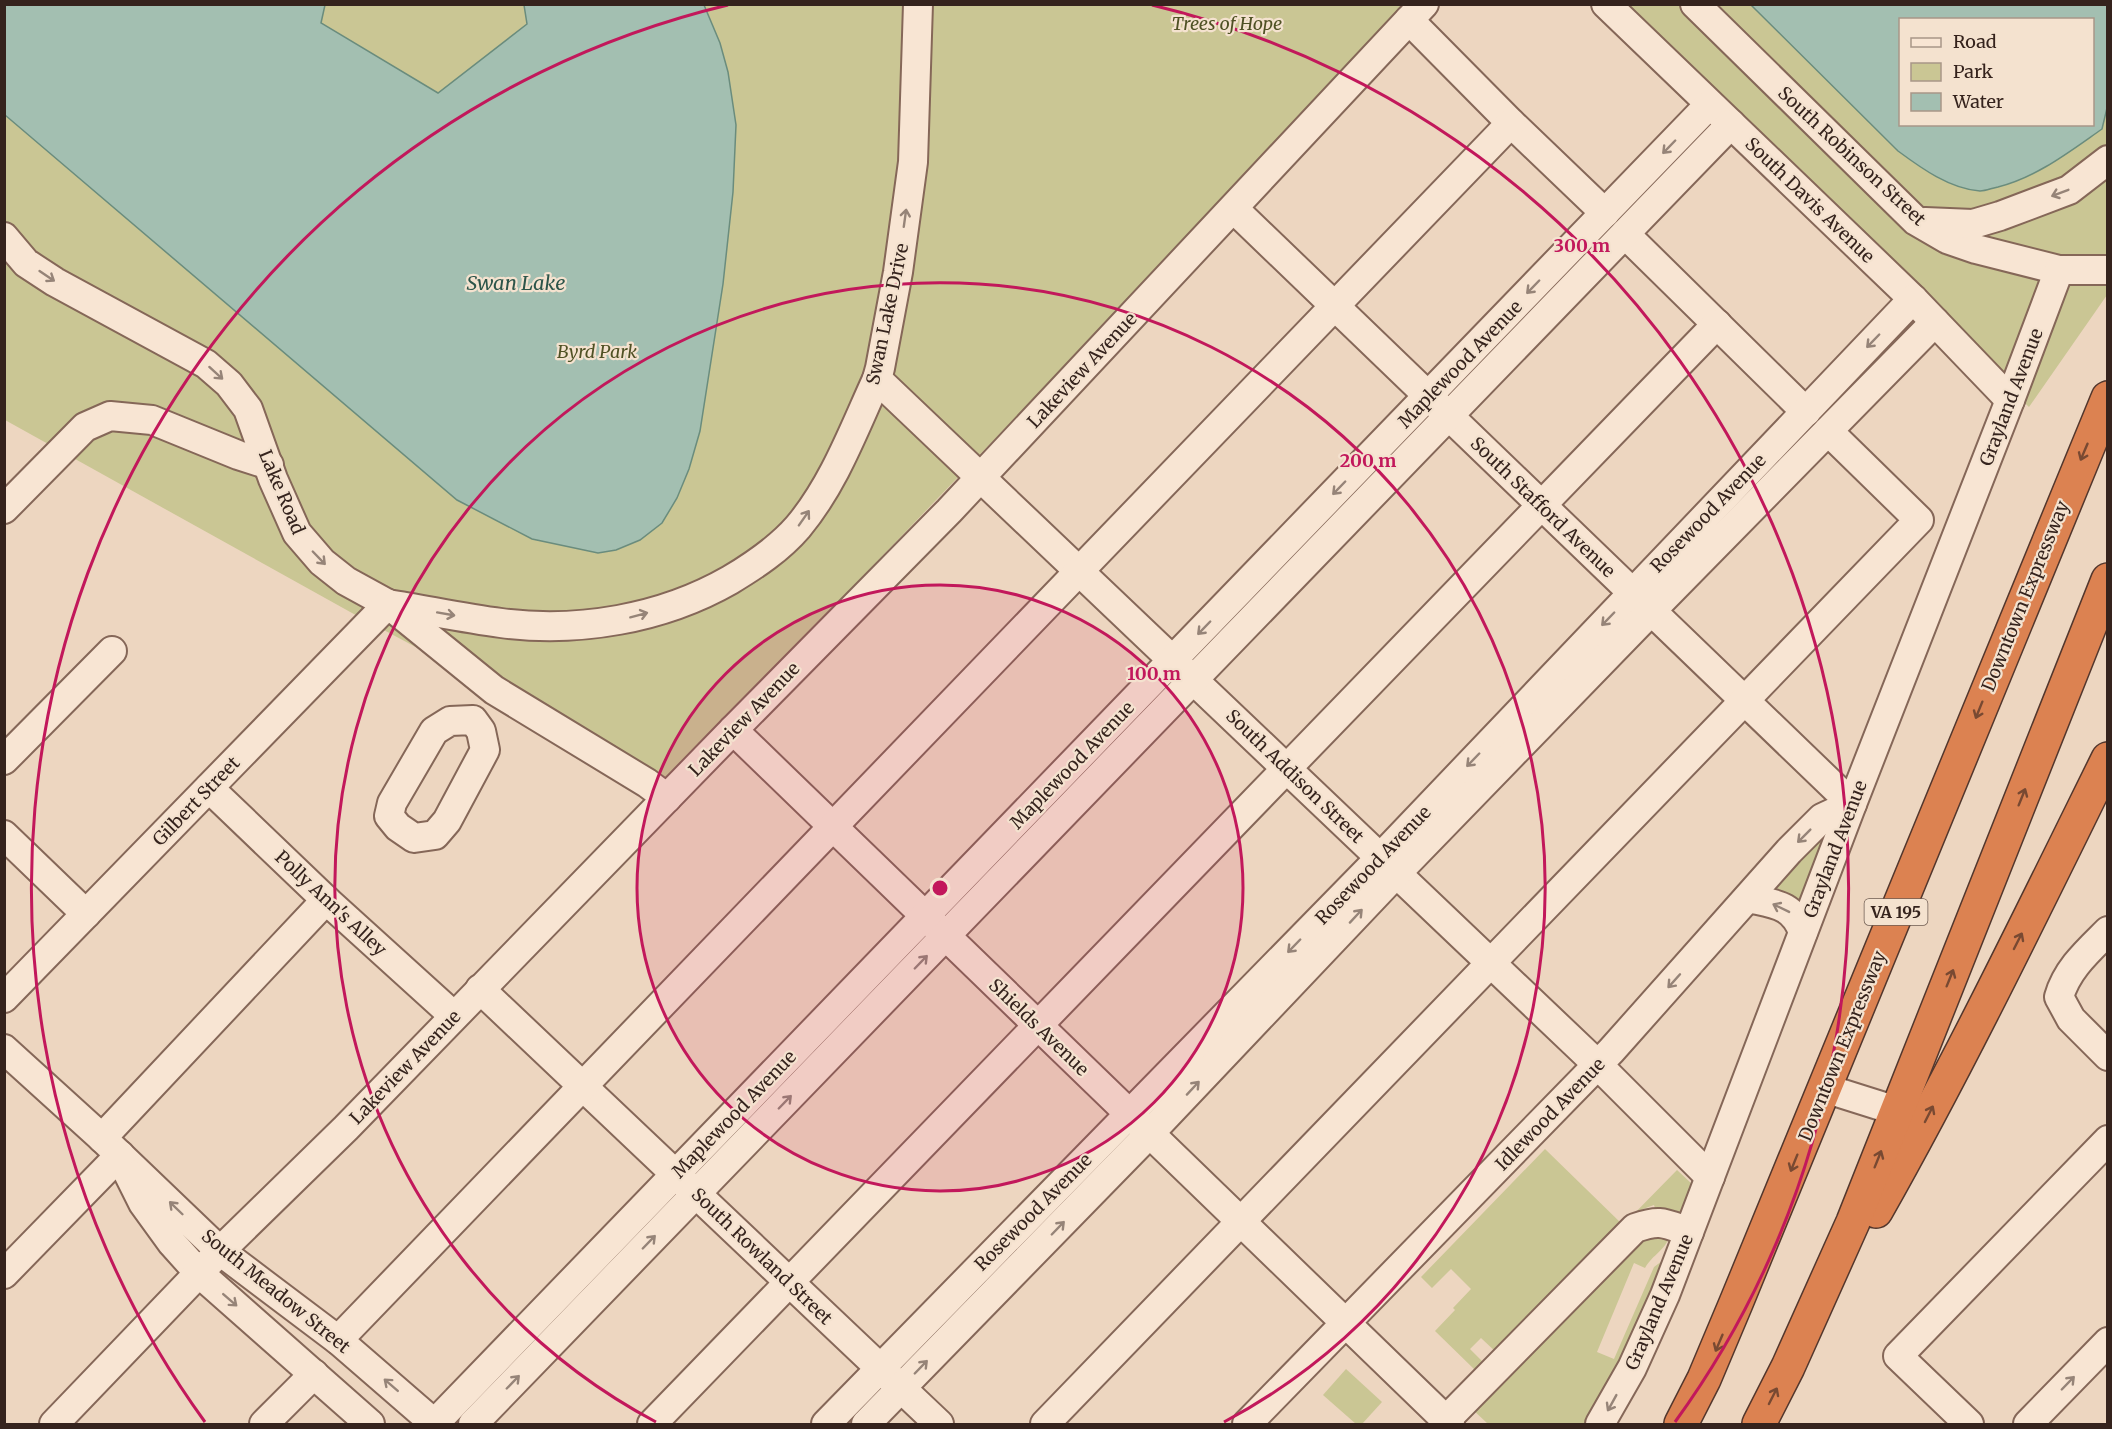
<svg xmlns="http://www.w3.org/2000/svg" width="2112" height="1429" viewBox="0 0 2112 1429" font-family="Merriweather,serif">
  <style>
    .green { fill: #cac694; fill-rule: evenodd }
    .water { fill: #a3bfb1; stroke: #6a8c7d; stroke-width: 1.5; fill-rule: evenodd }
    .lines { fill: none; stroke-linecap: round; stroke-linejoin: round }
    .minor-casing { stroke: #856758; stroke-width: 32 }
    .highway-casing { stroke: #53372d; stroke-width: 36 }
    .minor { stroke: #f8e5d3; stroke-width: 28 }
    .highway { stroke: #dc8251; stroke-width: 33 }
    .oneway { stroke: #968478 }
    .oneway2 { stroke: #784932 }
    .ring { fill: none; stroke: #c2185b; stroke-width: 3 }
    .labels { text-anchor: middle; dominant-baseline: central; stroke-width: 4.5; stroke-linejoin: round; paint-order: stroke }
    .shield { fill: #f4e2cf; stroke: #6e5c52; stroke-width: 1.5 }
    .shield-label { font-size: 16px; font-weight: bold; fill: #35231d }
    .park-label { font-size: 18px; font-style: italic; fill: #4f5124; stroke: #f4e2cf }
    .street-label { font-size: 18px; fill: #35231d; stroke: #f4e2cf }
    .water-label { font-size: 20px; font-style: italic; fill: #2c554a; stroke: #f4e2cf }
    .centre { fill: #c2185b; stroke: #f4e2cf; stroke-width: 3 }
    .ring-label { font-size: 18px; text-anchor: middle; font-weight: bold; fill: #c2185b; stroke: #f4e2cf; stroke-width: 4.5; stroke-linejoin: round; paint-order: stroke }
  </style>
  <rect width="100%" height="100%" fill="#edd6c0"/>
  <g class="green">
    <polygon points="4,5 1412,5 666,781 352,613 5,420"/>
    <path d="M1617,5H2107V295L2029,407ZM1900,20H2092V124H1900Z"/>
    <polygon points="1833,815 1800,903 1780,891 1763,889"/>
    <polygon points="1545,1149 1623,1225 1498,1354 1481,1338 1470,1349 1483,1362 1475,1370 1435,1331 1455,1310 1453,1308 1471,1289 1451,1269 1432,1288 1421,1277"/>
    <polygon points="1677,1170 1692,1184 1680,1218 1657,1215 1654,1205 1643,1209 1628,1220"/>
    <path d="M1670,1235C1665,1251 1653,1254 1645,1268L1634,1263L1597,1352L1614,1359L1654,1267L1666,1258L1637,1330L1584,1424H1488L1471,1408L1631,1240Z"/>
    <polygon points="1346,1369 1382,1402 1362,1424 1356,1424 1323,1395"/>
  </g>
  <g class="water">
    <polygon points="4,5 325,5 321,23 438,93 527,24 524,5 704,5 720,43 728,72 736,125 733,192 723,284 700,431 689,469 677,498 662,523 640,540 616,550 598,553 532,539 457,500 5,115"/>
    <path d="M1751,5H2107V108L2102,129C2069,152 2037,177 1998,187C1992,188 1986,191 1980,191C1950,189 1921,168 1898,151ZM1900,20H2092V124H1900Z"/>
  </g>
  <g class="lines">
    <g class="minor-casing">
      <g id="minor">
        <polyline points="1606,4 1913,299 2010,400"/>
        <polyline points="1695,4 1916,221 1947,239 1976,249 2059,270 2108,270"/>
        <polyline points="1409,20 1511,123 1605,213"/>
        <polyline points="1234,209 1852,804 1822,818 1789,851 1611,1051 1247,1424"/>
        <polyline points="1925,222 1973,224 2000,216 2069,190 2108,160"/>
        <polyline points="1625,234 1806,412"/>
        <polyline points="4,237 26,263 55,282 206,364 229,384 248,409 273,479 297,533 322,562 346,581 388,604 494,690 647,783 667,798"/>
        <polyline points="877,379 1598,1065 1710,1177"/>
        <polyline points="4,509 85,427 110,416 152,420 238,455 269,465"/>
        <path d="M388,604C426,610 463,618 501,623C578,633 662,619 730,580C755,565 779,549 798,527C834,484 854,429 877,379L880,368L898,272L913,162L918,4"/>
        <polygon points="473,720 481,731 485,750 447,821 435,835 414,838 398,827 389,816 392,803 434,731 450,721"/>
        <polyline points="733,730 1450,1424"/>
        <polyline points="4,760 112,651"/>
        <polyline points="209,788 326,900 454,1016"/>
        <polyline points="4,835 86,914"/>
        <path d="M1748,898C1774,904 1793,904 1803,932"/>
        <path d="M2108,931C2088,951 2067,969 2059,997L2071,1019L2108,1056"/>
        <polyline points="480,989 939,1424"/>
        <polyline points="4,998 388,604"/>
        <polyline points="4,1049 102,1138 220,1251 338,1340 435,1424"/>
        <polyline points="1824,1088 1897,1111"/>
        <polyline points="102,1138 326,900"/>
        <polyline points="128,1173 143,1203 172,1243 199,1273 370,1424"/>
        <polyline points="4,1274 120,1155"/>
        <polyline points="338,1340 1511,123"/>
        <path d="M1446,1420L1635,1228C1661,1219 1664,1223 1689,1232"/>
        <polyline points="54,1424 220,1251 346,1128 733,730 949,511 1424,4"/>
        <polyline points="264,1424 314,1374"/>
        <polyline points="434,1424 1709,105"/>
        <polyline points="473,1424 1731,124"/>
        <polyline points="652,1424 1717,324"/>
        <polyline points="826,1424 1381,857 1913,299"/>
        <polyline points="866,1424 1149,1134 1386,884 1651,611 1935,322"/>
        <polyline points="1045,1424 1919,520 1828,431"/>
        <polyline points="1600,1424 1632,1368 1665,1295 1852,804 2010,400 2059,270"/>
        <polyline points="1969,1424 1898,1356 2108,1140"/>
        <polyline points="2028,1424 2108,1342"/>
      </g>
    </g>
    <g class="highway-casing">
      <g id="highway">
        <path d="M1876,1211C1959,1064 2033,911 2108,759"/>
        <polyline points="1681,1424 1704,1379 1736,1303 2108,398"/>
        <polyline points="1759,1424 1788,1367 1853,1222 2108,580"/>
      </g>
    </g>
    <use href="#minor" class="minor"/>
    <use href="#highway" class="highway"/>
  </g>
  <defs><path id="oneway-shaft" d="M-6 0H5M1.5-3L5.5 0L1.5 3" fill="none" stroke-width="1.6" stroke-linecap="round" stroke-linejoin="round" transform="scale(1.5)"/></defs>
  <g class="oneway">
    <use href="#oneway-shaft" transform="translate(1669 147) rotate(134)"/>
    <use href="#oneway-shaft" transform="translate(2060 193) rotate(159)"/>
    <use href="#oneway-shaft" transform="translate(905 218) rotate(-82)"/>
    <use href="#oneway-shaft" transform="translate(47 276) rotate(34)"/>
    <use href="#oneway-shaft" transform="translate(1533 287) rotate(134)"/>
    <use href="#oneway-shaft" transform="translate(1873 341) rotate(134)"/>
    <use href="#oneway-shaft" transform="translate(216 373) rotate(42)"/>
    <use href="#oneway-shaft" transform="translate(1339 488) rotate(134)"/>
    <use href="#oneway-shaft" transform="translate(804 518) rotate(-55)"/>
    <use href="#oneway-shaft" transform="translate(319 558) rotate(46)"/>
    <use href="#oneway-shaft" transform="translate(446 614) rotate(10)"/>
    <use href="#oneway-shaft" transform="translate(639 615) rotate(-15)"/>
    <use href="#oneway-shaft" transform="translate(1608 619) rotate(134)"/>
    <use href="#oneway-shaft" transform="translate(1204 628) rotate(134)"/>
    <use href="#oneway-shaft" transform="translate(1473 760) rotate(134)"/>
    <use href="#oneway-shaft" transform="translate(1804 836) rotate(135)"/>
    <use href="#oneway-shaft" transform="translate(1781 908) rotate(-154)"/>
    <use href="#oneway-shaft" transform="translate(1356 916) rotate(-47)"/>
    <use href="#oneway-shaft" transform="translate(1294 946) rotate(134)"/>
    <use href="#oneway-shaft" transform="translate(921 962) rotate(-46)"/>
    <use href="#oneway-shaft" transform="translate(1674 981) rotate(132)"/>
    <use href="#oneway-shaft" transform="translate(1193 1088) rotate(-47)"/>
    <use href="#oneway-shaft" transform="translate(785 1102) rotate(-46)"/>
    <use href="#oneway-shaft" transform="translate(176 1208) rotate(-136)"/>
    <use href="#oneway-shaft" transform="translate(1058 1228) rotate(-46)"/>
    <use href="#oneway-shaft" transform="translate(649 1242) rotate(-46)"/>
    <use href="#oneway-shaft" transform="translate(230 1300) rotate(41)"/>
    <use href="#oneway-shaft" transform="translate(921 1367) rotate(-46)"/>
    <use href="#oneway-shaft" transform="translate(513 1382) rotate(-46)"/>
    <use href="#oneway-shaft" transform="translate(2068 1383) rotate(-46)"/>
    <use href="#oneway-shaft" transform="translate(391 1385) rotate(-139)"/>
    <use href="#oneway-shaft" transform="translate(1612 1403) rotate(119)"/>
  </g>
  <g class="oneway2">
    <use href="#oneway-shaft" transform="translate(2084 452) rotate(113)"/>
    <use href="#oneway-shaft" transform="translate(1979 710) rotate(112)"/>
    <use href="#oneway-shaft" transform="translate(2022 797) rotate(-68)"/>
    <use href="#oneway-shaft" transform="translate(2018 941) rotate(-63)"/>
    <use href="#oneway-shaft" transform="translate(1950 978) rotate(-68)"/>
    <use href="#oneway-shaft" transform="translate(1929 1114) rotate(-63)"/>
    <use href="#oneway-shaft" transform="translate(1878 1159) rotate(-68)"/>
    <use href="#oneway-shaft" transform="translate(1794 1163) rotate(112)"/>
    <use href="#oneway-shaft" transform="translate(1719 1343) rotate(113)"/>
    <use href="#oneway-shaft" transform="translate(1773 1396) rotate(-63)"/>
  </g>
  <circle cx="940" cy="888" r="303" fill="#c2185b" fill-opacity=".12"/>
  <g class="ring">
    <circle cx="940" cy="888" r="303"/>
    <path d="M656 1422A605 605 0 1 1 1224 1422"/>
    <path d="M205 1422A908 908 0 0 1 728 5M1152 5A908 908 0 0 1 1675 1422"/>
  </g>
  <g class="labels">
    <rect class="shield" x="1864.5" y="899" width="63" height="26" rx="4.5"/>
    <g class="shield-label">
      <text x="1896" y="912">VA 195</text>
    </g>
    <g class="park-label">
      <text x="1227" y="23">Trees of Hope</text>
      <text x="597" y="351">Byrd Park</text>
    </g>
    <g class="street-label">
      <text transform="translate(1852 156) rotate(43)">South Robinson Street</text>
      <text transform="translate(1810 200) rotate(44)">South Davis Avenue</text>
      <text transform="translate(887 314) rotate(-78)">Swan Lake Drive</text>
      <text transform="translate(1460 364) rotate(-46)">Maplewood Avenue</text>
      <text transform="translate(1082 370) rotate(-47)">Lakeview Avenue</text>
      <text transform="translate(2011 397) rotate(-69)">Grayland Avenue</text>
      <text transform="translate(282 492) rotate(67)">Lake Road</text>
      <text transform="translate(1543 507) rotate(44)">South Stafford Avenue</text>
      <text transform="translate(1708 513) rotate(-46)">Rosewood Avenue</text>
      <text transform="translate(2025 596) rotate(-68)">Downtown Expressway</text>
      <text transform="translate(744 719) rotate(-46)">Lakeview Avenue</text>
      <text transform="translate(1072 765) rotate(-46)">Maplewood Avenue</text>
      <text transform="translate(1295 776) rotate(44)">South Addison Street</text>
      <text transform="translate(196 801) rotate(-46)">Gilbert Street</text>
      <text transform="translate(1835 849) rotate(-69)">Grayland Avenue</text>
      <text transform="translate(1373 865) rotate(-46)">Rosewood Avenue</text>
      <text transform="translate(331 903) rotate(43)">Polly Ann's Alley</text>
      <text transform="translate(1039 1027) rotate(44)">Shields Avenue</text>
      <text transform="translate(1842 1046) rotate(-68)">Downtown Expressway</text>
      <text transform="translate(405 1067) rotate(-46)">Lakeview Avenue</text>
      <text transform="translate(734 1114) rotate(-46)">Maplewood Avenue</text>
      <text transform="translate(1550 1114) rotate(-46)">Idlewood Avenue</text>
      <text transform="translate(1033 1212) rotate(-45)">Rosewood Avenue</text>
      <text transform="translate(762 1256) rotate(44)">South Rowland Street</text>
      <text transform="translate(276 1291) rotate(39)">South Meadow Street</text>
      <text transform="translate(1659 1302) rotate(-67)">Grayland Avenue</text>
    </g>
    <g class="water-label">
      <text x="516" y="282">Swan Lake</text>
    </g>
  </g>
  <circle cx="940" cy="888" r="9" class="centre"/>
  <g class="ring-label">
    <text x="1582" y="252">300 m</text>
    <text x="1368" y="467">200 m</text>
    <text x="1154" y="680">100 m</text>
  </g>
  <rect width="2112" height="1429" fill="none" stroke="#35231d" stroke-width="12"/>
  <rect x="1899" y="18" width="195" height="108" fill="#f4e2cf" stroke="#a89688" stroke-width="1.5"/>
  <rect x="1911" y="38" width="30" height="9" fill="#f8e5d3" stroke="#a89688" stroke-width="1.5"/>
  <text x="1953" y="48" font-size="18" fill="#35231d">Road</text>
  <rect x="1911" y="63" width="30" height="18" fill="#cac694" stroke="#a89688" stroke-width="1.5"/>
  <text x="1953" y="78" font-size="18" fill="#35231d">Park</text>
  <rect x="1911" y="93" width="30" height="18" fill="#a3bfb1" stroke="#a89688" stroke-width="1.5"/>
  <text x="1953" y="108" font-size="18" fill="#35231d">Water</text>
</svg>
